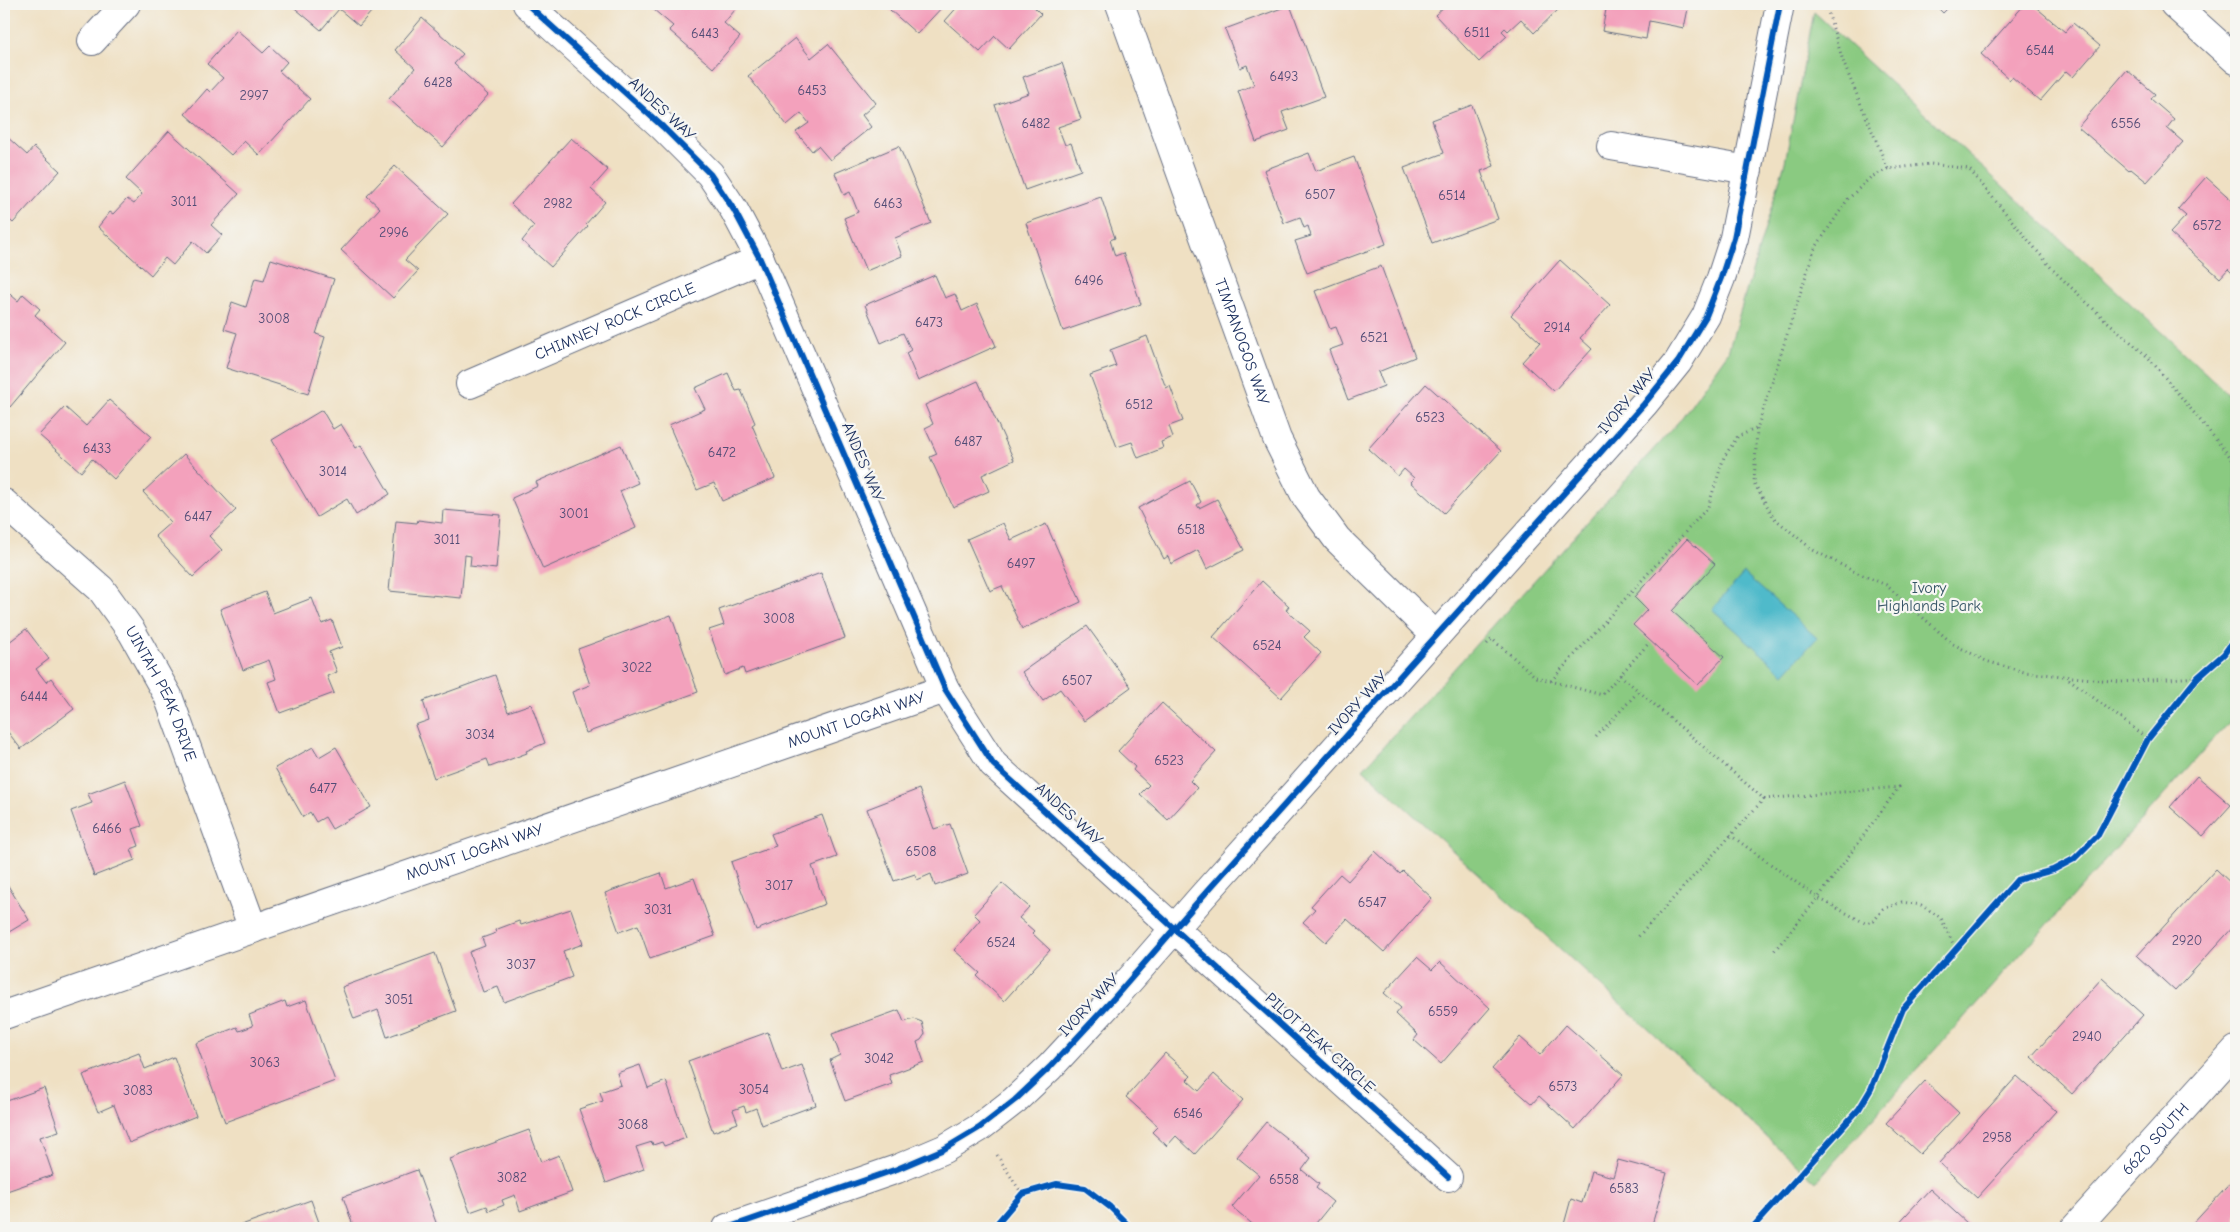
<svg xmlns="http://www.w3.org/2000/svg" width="2240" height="1232" viewBox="0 0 2240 1232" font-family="'Comic Neue',sans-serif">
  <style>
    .green { fill: #8aca81; stroke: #527c70 }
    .water { fill: #4fbaca; stroke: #357494 }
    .building { fill: #f3a1bc }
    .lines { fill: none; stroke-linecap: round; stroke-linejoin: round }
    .minor-casing { stroke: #656d81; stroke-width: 30 }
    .path { stroke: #656d81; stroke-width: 3; stroke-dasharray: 1 4; stroke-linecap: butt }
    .minor { stroke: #fff; stroke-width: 28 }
    .cycleway-casing { stroke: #f6f6f2; stroke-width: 9 }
    .cycleway { stroke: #0057b8; stroke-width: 6 }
    .labels { text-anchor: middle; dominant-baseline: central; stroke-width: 4.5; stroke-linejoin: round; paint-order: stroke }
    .number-label { font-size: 14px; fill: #514c76 }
    .street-label { font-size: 16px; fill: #1b2f5e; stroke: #f6f6f2 }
    .park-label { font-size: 16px; fill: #375667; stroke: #f6f6f2 }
  </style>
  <rect width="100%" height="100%" fill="#f6f6f2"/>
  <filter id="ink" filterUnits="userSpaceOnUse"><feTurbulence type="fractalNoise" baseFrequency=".02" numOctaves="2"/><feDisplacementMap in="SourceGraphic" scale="10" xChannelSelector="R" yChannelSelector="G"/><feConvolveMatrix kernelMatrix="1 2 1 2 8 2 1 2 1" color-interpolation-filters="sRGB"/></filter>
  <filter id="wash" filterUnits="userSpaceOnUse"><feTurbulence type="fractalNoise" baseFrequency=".0096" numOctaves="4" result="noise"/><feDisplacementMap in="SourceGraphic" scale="20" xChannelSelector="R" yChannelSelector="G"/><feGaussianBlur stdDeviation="1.12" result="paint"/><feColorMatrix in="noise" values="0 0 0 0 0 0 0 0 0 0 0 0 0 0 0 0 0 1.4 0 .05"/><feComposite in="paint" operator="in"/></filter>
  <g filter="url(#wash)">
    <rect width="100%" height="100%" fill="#efe0c3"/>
    <polygon class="green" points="1814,12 2236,401 2236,715 1816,1182 1363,769 1680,420 1728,352 1785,162"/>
    <polygon class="water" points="1744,573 1817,638 1784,674 1712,609"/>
    <g id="blocks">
      <g class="building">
        <polygon points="290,4 378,4 359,26 339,9 321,30"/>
        <polygon points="647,4 740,4 724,23 740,37 713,68 669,30 673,26"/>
        <polygon points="896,4 945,4 917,34 890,10"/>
        <polygon points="960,4 1031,4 1041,14 1009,49 995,36 980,52 945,21"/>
        <polygon points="1447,4 1559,4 1557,5 1560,8 1534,33 1521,19 1508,31 1505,28 1502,31 1507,36 1479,62 1435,15"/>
        <polygon points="1607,4 1689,4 1684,28 1649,21 1646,39 1602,31"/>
        <polygon points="1934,4 1952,4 1943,13"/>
        <polygon points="2025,4 2032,4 2065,32 2073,23 2100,46 2073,77 2066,71 2040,101 2012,77 2010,80 1981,54"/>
        <polygon points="1290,5 1324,97 1282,112 1289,130 1256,142 1238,91 1254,85 1247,65 1240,68 1225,29"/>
        <polygon points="422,18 463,54 454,64 488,95 443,147 389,99 415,68 395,50"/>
        <polygon points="237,30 263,53 270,46 287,62 279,71 310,99 259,155 244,141 231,155 185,114 207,89 210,92 223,78 207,64"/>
        <polygon points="795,38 811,58 828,44 876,103 862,115 871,127 830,160 818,146 812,151 796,132 809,123 801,113 787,125 748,76"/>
        <polygon points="1062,63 1081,119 1058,127 1065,145 1071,143 1081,170 1025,190 995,105 1029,93 1023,77"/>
        <polygon points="2127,70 2155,94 2151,99 2174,119 2167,128 2183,142 2147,182 2131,169 2129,171 2078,127"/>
        <polygon points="1472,105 1494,166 1481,171 1498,219 1432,243 1404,168 1444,153 1432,120"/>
        <polygon points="169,131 239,194 211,225 222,235 206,253 193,241 173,265 165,258 151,275 98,227 110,212 113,214 127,199 134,204 142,194 126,179"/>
        <polygon points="5,135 27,155 34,147 60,171 13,223 4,215"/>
        <polygon points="571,138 608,170 591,189 605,202 586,224 588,226 551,267 522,241 534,226 511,204"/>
        <polygon points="899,146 931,223 895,238 902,256 866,271 844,218 858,212 850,192 844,195 835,173"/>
        <polygon points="1309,153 1316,171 1354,157 1386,244 1307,273 1295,241 1311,236 1308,226 1304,228 1300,217 1284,223 1264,170"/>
        <polygon points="395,166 448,214 405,260 418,271 393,298 341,250 380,208 367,196"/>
        <polygon points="2206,177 2236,204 2236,277 2228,269 2220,278 2170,233 2186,216 2178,209"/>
        <polygon points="1101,197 1115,238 1110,240 1115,256 1123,253 1141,304 1063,331 1026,223"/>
        <polygon points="271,259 334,279 316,334 325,337 308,394 226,368 237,333 224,329 232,302 246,307 255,278 264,280"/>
        <polygon points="1560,260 1610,305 1580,338 1592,349 1554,391 1522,362 1540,342 1511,315"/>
        <polygon points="1381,266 1415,357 1378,372 1384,386 1348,400 1329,350 1343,345 1336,327 1330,329 1315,291"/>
        <polygon points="935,275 945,298 955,294 962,311 977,304 996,346 918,381 906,353 911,350 903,333 881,343 865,305"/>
        <polygon points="4,289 18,301 23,294 40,309 35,315 65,342 10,407 4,402"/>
        <polygon points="1147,336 1166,388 1170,386 1183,421 1169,426 1173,437 1161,442 1163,448 1138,458 1132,442 1117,447 1090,375 1116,366 1110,350"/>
        <polygon points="728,373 736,391 741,390 755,423 752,425 775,478 722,501 714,483 697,490 669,425 705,409 695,388"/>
        <polygon points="978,381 1014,460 982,475 989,491 953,507 930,457 937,454 925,428 933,424 925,405"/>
        <polygon points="1426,384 1501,451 1444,513 1410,482 1414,478 1404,469 1398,476 1368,449"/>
        <polygon points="109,400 151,436 114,479 92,459 81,472 39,435 65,407 86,426"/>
        <polygon points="322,410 333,429 341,424 356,448 361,445 390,494 356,515 347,499 317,517 272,440"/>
        <polygon points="621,445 638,483 620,491 636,528 543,569 512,498 538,486 536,482"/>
        <polygon points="184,454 236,510 209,536 222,550 193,577 155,536 171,522 143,492"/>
        <polygon points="1190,481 1201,502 1197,505 1199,508 1217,499 1244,550 1207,569 1198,550 1171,564 1168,556 1164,559 1138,508"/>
        <polygon points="443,510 501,515 496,569 470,566 471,556 465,555 461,598 389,591 396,521 417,523 418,520 442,523"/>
        <polygon points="1003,523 1011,540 1046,524 1081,602 1022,629 1002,586 990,591 967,539"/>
        <polygon points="1687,539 1715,564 1672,611 1724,657 1698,685 1633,625 1647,610 1634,597"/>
        <polygon points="821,573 845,638 745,674 743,668 725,675 709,630 724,625 719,610"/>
        <polygon points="1262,581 1289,606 1286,610 1310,631 1304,637 1321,653 1281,698 1213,637"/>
        <polygon points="265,592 273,613 312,598 322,624 332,620 342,647 329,652 337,672 327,676 334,693 280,713 268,682 276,679 269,660 243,670 220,609"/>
        <polygon points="671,615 698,692 586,733 572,692 590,685 578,649"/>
        <polygon points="1087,626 1131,687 1084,721 1060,689 1043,701 1022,672"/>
        <polygon points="26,629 49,659 36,669 46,682 51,678 74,709 21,749 4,727 4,646"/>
        <polygon points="495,675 508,712 531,704 545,743 526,751 527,753 490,767 487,759 434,778 415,725 429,720 423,701"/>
        <polygon points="1162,703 1216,752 1190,781 1197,788 1168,820 1140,794 1149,785 1133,770 1135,767 1118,751"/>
        <polygon points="313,747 319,757 336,747 371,807 332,829 325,817 316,822 310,812 303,817 275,768"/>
        <polygon points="2197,776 2231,805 2203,836 2170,807"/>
        <polygon points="125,780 142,826 133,829 139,846 131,849 135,860 94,876 71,811 92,803 88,794"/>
        <polygon points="919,789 934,829 950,824 968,874 935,886 931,874 917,880 915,874 894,881 867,809"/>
        <polygon points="822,815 837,857 812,866 825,904 756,930 731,862 776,846 771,834"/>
        <polygon points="1375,851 1400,874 1403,871 1432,898 1384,952 1347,919 1326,942 1303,922 1315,909 1311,906 1340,874 1348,881"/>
        <polygon points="2216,869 2236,888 2236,924 2175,991 2137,956"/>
        <polygon points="661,873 666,888 694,878 715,936 650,959 638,925 619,932 605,893"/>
        <polygon points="4,879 29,920 4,935"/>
        <polygon points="1002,883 1029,907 1019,918 1034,931 1032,933 1050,950 1004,1001 977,976 980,973 954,950 980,920 974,914"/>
        <polygon points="571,909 583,944 563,951 572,977 504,1002 498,987 483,992 469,952 485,946 482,938 496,933 495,930 519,921 521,925"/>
        <polygon points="435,953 456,1011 387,1037 378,1010 354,1019 342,987"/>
        <polygon points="1417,957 1432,970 1440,962 1490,1008 1441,1064 1414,1040 1418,1035 1396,1014 1401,1008 1384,993"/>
        <polygon points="2102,978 2143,1015 2072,1094 2031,1057"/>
        <polygon points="306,1000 335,1081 225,1122 196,1043 237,1027 239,1031 253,1026 249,1015 285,1001 287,1007"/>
        <polygon points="899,1010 904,1022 914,1019 922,1022 925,1034 921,1040 917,1042 924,1062 889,1075 892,1084 845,1101 830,1060 840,1055 832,1034"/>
        <polygon points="1566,1025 1623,1075 1575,1129 1539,1096 1532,1104 1492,1069 1520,1037 1540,1055"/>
        <polygon points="768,1032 782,1072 802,1065 816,1105 762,1125 756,1108 746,1112 744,1106 733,1110 738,1123 713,1132 688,1061"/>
        <polygon points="139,1053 145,1069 174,1057 196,1116 129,1143 114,1105 98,1112 83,1075"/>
        <polygon points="1165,1053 1191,1076 1187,1080 1199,1091 1214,1074 1243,1100 1195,1154 1176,1136 1167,1146 1152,1132 1158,1126 1126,1097"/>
        <polygon points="640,1065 648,1088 666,1081 686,1138 664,1146 662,1142 653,1145 652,1142 636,1147 644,1169 606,1183 579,1109 603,1101 600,1092 621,1085 617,1073"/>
        <polygon points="2017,1076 2056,1111 1977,1198 1939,1163"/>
        <polygon points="1925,1081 1959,1113 1920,1154 1886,1123"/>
        <polygon points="44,1088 59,1131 40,1137 53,1175 4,1192 4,1102"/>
        <polygon points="1266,1122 1311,1158 1302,1170 1319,1184 1316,1188 1333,1202 1312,1228 1257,1228 1232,1207 1259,1175 1237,1157"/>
        <polygon points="529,1130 541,1162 559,1155 572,1192 520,1211 515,1195 502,1200 504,1205 489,1211 487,1206 470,1212 450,1159"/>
        <polygon points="1618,1160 1667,1173 1651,1228 1563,1228 1571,1199 1582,1203 1591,1171 1613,1177"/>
        <polygon points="417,1170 438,1228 354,1228 343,1197"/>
        <polygon points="2236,1177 2236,1228 2189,1228"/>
        <polygon points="1930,1189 1968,1224 1964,1228 1894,1228"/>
        <polygon points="311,1200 321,1228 233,1228"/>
      </g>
    </g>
  </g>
  <g filter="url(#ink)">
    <use href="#blocks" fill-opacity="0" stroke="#656d81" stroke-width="1"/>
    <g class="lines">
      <g class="minor-casing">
        <g id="minor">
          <polyline points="527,4 663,127 710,174 734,210 760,259 945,689 993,764 1448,1177"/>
          <path id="s1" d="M1120,4L1277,439L1306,497L1337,539L1436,636"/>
          <polyline points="2174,4 2236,60"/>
          <polyline points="92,41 126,4"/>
          <polyline points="1611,146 1748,170"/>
          <path id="s2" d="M470,384L760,259"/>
          <path id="s3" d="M4,503L101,589L132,632L168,696L253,929"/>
          <path id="s4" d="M4,1015L945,689"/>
          <polyline points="727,1228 897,1169 944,1149 979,1128 1015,1100 1050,1067 1114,998 1202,897 1644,404 1678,362 1706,316 1721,278 1734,238 1780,4"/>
          <path id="s5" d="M2075,1228L2236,1050"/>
        </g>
      </g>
      <g class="path">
        <polyline points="1828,4 1827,9 1844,64 1888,169 1931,164 1969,169 2053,270 2101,316 2149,358 2236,464"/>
        <polyline points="1888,169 1871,177 1848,199 1814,250 1757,429 1754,483 1774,518 1813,550 1853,571 1886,585 1953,644 1986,661 2024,672 2121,682 2198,677"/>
        <polyline points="1487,644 1492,639 1536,677 1602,695 1648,644"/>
        <polyline points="1620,675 1764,799 1637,938"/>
        <polyline points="2069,679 2148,739"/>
        <polyline points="1551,681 1708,507 1724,457 1738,436 1756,429"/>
        <polyline points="1596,737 1639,691"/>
        <polyline points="1764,799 1899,787 1818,898 1774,951"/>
        <polyline points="1730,835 1818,898 1865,923 1874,921 1883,909 1902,902 1921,905 1941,918 1956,950"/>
        <polyline points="997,1155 1022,1194"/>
        <polyline points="993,1228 1022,1194 1057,1184 1085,1188 1110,1207 1131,1228"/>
        <polyline points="1752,1228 1859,1109 1871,1089 1903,1009 2017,880 2053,870 2074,859 2098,835 2148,739 2198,677 2224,654 2236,637"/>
      </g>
      <use href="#minor" class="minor"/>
      <g class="cycleway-casing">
        <g id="cycleway">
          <polyline points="527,4 663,127 710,174 734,210 760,259 945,689 993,764 1448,1177"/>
          <polyline points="727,1228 897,1169 944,1149 979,1128 1015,1100 1050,1067 1114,998 1202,897 1644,404 1678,362 1706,316 1721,278 1734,238 1780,4"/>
          <polyline points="993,1228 1022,1194 1057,1184 1085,1188 1110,1207 1131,1228"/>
          <polyline points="1752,1228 1859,1109 1871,1089 1903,1009 2017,880 2053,870 2074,859 2098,835 2148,739 2198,677 2224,654 2236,637"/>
        </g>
      </g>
      <use href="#cycleway" class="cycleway"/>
    </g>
  </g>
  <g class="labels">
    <g class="number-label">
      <text x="1477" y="32">6511</text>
      <text x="705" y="33">6443</text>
      <text x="2040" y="50">6544</text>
      <text x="1284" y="76">6493</text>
      <text x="438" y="82">6428</text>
      <text x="812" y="90">6453</text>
      <text x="254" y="95">2997</text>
      <text x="1036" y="123">6482</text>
      <text x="2126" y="123">6556</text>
      <text x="1320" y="194">6507</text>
      <text x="1452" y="195">6514</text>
      <text x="184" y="201">3011</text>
      <text x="558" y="203">2982</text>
      <text x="888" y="203">6463</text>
      <text x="2207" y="225">6572</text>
      <text x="394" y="232">2996</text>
      <text x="1089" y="280">6496</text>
      <text x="274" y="318">3008</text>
      <text x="929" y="322">6473</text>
      <text x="1557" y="327">2914</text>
      <text x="1374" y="337">6521</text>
      <text x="1139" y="404">6512</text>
      <text x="1430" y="417">6523</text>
      <text x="968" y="441">6487</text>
      <text x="97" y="448">6433</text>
      <text x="722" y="452">6472</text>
      <text x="333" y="471">3014</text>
      <text x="574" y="513">3001</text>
      <text x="198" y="516">6447</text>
      <text x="1191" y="529">6518</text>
      <text x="447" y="539">3011</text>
      <text x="1021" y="563">6497</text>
      <text x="779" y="618">3008</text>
      <text x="1267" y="645">6524</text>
      <text x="637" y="667">3022</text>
      <text x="1077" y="680">6507</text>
      <text x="34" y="696">6444</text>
      <text x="480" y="734">3034</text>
      <text x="1169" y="760">6523</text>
      <text x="323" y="788">6477</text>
      <text x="107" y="828">6466</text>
      <text x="921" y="851">6508</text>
      <text x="779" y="885">3017</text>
      <text x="1372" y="902">6547</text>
      <text x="658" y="909">3031</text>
      <text x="2187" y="940">2920</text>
      <text x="1001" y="942">6524</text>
      <text x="521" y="964">3037</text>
      <text x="399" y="999">3051</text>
      <text x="1443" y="1011">6559</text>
      <text x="2087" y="1036">2940</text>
      <text x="879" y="1058">3042</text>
      <text x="265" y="1062">3063</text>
      <text x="1563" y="1086">6573</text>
      <text x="754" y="1089">3054</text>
      <text x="138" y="1090">3083</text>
      <text x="1188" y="1113">6546</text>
      <text x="633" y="1124">3068</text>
      <text x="1997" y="1137">2958</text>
      <text x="512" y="1177">3082</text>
      <text x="1284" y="1179">6558</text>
      <text x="1624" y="1188">6583</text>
    </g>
    <g class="street-label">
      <text transform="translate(662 109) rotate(43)">ANDES WAY</text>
      <text stroke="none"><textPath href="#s2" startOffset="158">CHIMNEY ROCK CIRCLE</textPath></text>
      <text stroke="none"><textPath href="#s1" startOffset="359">TIMPANOGOS WAY</textPath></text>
      <text transform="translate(1627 401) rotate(-50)">IVORY WAY</text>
      <text transform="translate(863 462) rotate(67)">ANDES WAY</text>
      <text stroke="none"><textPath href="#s3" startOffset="251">UINTAH PEAK DRIVE</textPath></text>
      <text transform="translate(1358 703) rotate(-48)">IVORY WAY</text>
      <text stroke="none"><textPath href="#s4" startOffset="902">MOUNT LOGAN WAY</textPath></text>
      <text transform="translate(1069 814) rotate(42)">ANDES WAY</text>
      <text stroke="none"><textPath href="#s4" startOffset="498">MOUNT LOGAN WAY</textPath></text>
      <text transform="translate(1089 1005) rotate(-47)">IVORY WAY</text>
      <text transform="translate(1320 1043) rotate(42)">PILOT PEAK CIRCLE</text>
      <text stroke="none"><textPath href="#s5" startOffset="120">6620 SOUTH</textPath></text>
    </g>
    <g class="park-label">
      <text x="1929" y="588">Ivory<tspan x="1929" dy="18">Highlands Park</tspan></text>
    </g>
  </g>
  <rect width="2240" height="1232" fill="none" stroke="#f6f6f2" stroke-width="20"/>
</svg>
